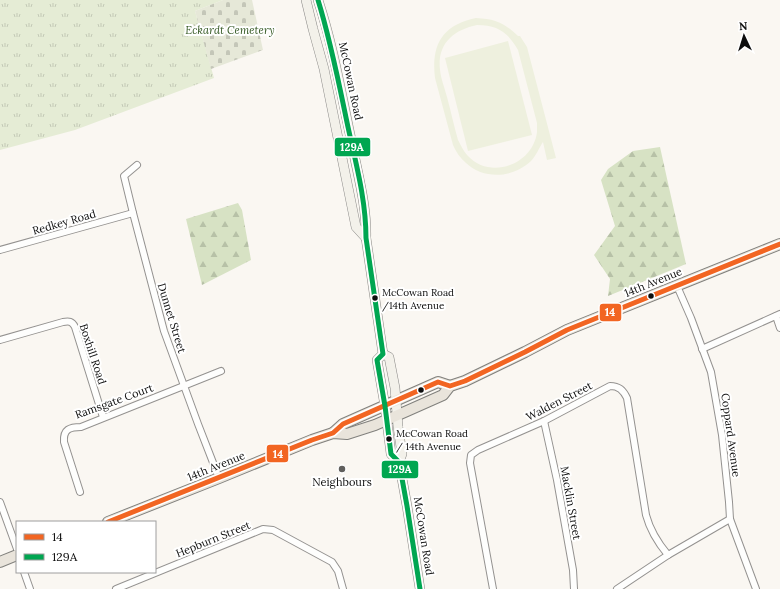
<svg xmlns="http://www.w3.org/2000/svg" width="780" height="589" viewBox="0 0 780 589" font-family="Lora,serif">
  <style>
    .grass { fill: url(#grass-tufts) }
    .forest { fill: url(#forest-firs) }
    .cemetery { fill: url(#cemetery-stones) }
    .pitch { fill: #eef0de; fill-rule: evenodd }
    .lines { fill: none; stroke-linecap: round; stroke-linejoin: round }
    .street-casing { stroke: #949290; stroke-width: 8 }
    .secondary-casing { stroke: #8a8987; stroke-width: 10 }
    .primary-casing { stroke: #81807d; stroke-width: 12 }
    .street { stroke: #fefefd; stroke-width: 6 }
    .secondary { stroke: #f3f1ea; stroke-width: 9 }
    .primary { stroke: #e9e4db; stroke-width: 10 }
    .bus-1-casing { stroke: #fff; stroke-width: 8 }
    .bus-2-casing { stroke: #fff; stroke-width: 8 }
    .bus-1 { stroke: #f26522; stroke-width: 5 }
    .bus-2 { stroke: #00a651; stroke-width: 5 }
    .bus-dot { fill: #0d0d0d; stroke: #fff; stroke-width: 1.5 }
    .poi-dot { fill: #605f5d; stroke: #fff; stroke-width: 1.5 }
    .labels { text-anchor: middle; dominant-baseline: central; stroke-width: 4; stroke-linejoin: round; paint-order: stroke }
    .bus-label { font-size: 10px; fill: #0d0d0d; stroke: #fff; text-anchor: start }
    .park-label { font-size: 11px; font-style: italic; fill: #375b26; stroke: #fff }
    .street-label { font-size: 11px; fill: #0d0d0d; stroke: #fff }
    .poi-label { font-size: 11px; fill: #0d0d0d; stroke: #fff }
    .line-badge { stroke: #fff; stroke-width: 1.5 }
    .badge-label { font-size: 11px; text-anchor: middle; font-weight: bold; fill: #fff }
  </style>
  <defs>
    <pattern id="grass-tufts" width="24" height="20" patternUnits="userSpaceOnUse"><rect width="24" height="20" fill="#e5ecd5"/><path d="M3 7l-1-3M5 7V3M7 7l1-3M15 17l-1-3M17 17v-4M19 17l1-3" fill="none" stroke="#c3c9b6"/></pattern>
    <pattern id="forest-firs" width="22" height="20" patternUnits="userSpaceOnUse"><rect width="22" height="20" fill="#d7e2c4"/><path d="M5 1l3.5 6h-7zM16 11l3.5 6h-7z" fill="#b7c1a7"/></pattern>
    <pattern id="cemetery-stones" width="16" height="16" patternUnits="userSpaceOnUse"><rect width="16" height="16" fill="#e6e8d8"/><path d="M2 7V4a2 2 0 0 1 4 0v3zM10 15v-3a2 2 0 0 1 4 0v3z" fill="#c4c6b8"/></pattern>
  </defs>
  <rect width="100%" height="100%" fill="#faf7f2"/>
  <polygon class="grass" points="0,0 223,0 195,11 214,78 75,130 0,150"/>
  <g class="forest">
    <polygon points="660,147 686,264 608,296 610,279 594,255 615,226 601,180 608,169 633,151"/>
    <polygon points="238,203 242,210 251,260 202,285 186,219"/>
  </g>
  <polygon class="cemetery" points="223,0 252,0 263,50 211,69 195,11"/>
  <g class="pitch">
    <path d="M476,18C496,19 504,23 518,36H520L527,47L556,158L547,160L543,142C539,148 536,156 531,161C513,178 484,180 466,163C460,158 456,152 453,145L435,78C431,45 442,25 476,18ZM477,25C497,25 508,32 518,50L537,123C537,126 537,129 537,132C533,165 490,180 468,156C463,151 461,145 458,140C454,126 451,112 447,97C445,89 441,79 440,70C437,44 453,30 477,25Z"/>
    <polygon points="508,41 532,135 468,151 445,58"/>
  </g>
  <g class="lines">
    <g class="street-casing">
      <g id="street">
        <polyline points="137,165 124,176 133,213 164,331 198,424 219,478"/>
        <polyline points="0,250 133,213"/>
        <polyline points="677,286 691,318 711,372 722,435 729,502 730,519 756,589"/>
        <polyline points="776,316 780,328"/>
        <path d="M0,340L63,322C69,321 72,321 75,327L103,417"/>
        <polyline points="702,349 780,314"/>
        <polyline points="544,421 557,480 573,570 574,589"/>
        <path d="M80,492L64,442C63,429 70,427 81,427L221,371"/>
        <polyline points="0,502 17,549"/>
        <polyline points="24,572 30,589"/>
        <polyline points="116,589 263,529 273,530 332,562 338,571 343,589"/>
        <path d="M493,589L470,463L471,455L478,450L544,421L610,386C619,386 623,390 627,398L646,515C650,530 658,543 668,555"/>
        <polyline points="617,589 668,555 730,519"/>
      </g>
    </g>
    <g class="secondary-casing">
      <g id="secondary">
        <polyline points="306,0 313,29 324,69 356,227 366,238"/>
        <path d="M318,0C333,45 341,93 351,139C357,172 367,205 366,238L383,354L377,360L385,406L391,454L399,462"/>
        <polyline points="383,354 389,357 395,388 398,427 402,454 399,462 407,506 420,589"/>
      </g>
    </g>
    <g class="primary-casing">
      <g id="primary">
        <polyline points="333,433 343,424 438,382 450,386"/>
        <polyline points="108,522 219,478 312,440 333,433 347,434 375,425 407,411 443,395 450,386 465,381 525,352 567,330 780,244"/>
        <polyline points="0,562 17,555"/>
      </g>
    </g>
    <use href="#street" class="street"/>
    <use href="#secondary" class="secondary"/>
    <use href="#primary" class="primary"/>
    <g class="bus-1-casing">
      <polyline id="bus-1" points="108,522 312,440 333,433 343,424 438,382 450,386 465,381 525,352 567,330 780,244"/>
    </g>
    <g class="bus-2-casing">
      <path id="bus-2" d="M318,0C331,42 339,84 348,127C356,164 366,200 366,238L383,354L377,360L385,406L391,454L399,462L407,506L420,589"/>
    </g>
    <use href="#bus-1" class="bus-1"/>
    <use href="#bus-2" class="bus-2"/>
  </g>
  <g class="bus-dot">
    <circle cx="651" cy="296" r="3.5"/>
    <circle cx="375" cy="298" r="3.5"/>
    <circle cx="421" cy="390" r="3.5"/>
    <circle cx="389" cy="439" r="3.5"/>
  </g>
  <circle class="poi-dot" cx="342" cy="469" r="4"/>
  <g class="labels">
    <g class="bus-label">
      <text x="382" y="292">McCowan Road<tspan x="382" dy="13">/14th Avenue</tspan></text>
      <text x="396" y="433">McCowan Road<tspan x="396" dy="13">/ 14th Avenue</tspan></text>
    </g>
    <g class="park-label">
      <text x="230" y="30">Eckardt Cemetery</text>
    </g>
    <g class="street-label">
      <text transform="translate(351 81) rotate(78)">McCowan Road</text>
      <text transform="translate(64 222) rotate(-16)">Redkey Road</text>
      <text transform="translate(653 282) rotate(-22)">14th Avenue</text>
      <text transform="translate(172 318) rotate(73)">Dunnet Street</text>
      <text transform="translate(93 354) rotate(72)">Boxhill Road</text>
      <text transform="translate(114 401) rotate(-20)">Ramsgate Court</text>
      <text transform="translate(559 401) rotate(-27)">Walden Street</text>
      <text transform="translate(731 435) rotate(82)">Coppard Avenue</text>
      <text transform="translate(216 466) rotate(-22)">14th Avenue</text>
      <text transform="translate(571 503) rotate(80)">Macklin Street</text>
      <text transform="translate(424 536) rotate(81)">McCowan Road</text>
      <text transform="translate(213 539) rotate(-22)">Hepburn Street</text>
    </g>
    <g class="poi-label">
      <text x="342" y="482">Neighbours</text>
    </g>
  </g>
  <g class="line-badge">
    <rect x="334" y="137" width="37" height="20" rx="4" fill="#00a651"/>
    <rect x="599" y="303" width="23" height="19" rx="4" fill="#f26522"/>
    <rect x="266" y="444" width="23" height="19" rx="4" fill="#f26522"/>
    <rect x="381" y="460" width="38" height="19" rx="4" fill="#00a651"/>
  </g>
  <g class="badge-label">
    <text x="352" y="151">129A</text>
    <text x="610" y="316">14</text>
    <text x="278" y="458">14</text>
    <text x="400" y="473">129A</text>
  </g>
  <rect x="16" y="521" width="140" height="52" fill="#ffffff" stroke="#9e9e9e"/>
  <rect x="24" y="534" width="20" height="6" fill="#f26522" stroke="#9e9e9e"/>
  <text x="52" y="541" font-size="12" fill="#0d0d0d">14</text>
  <rect x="24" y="554" width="20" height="6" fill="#00a651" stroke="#9e9e9e"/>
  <text x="52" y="561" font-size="12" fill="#0d0d0d">129A</text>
  <g transform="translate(744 36) rotate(356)" stroke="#ffffff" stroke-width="3" paint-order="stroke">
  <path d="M0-3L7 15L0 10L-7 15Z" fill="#0d0d0d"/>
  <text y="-6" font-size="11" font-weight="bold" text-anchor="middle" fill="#0d0d0d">N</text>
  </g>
</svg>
